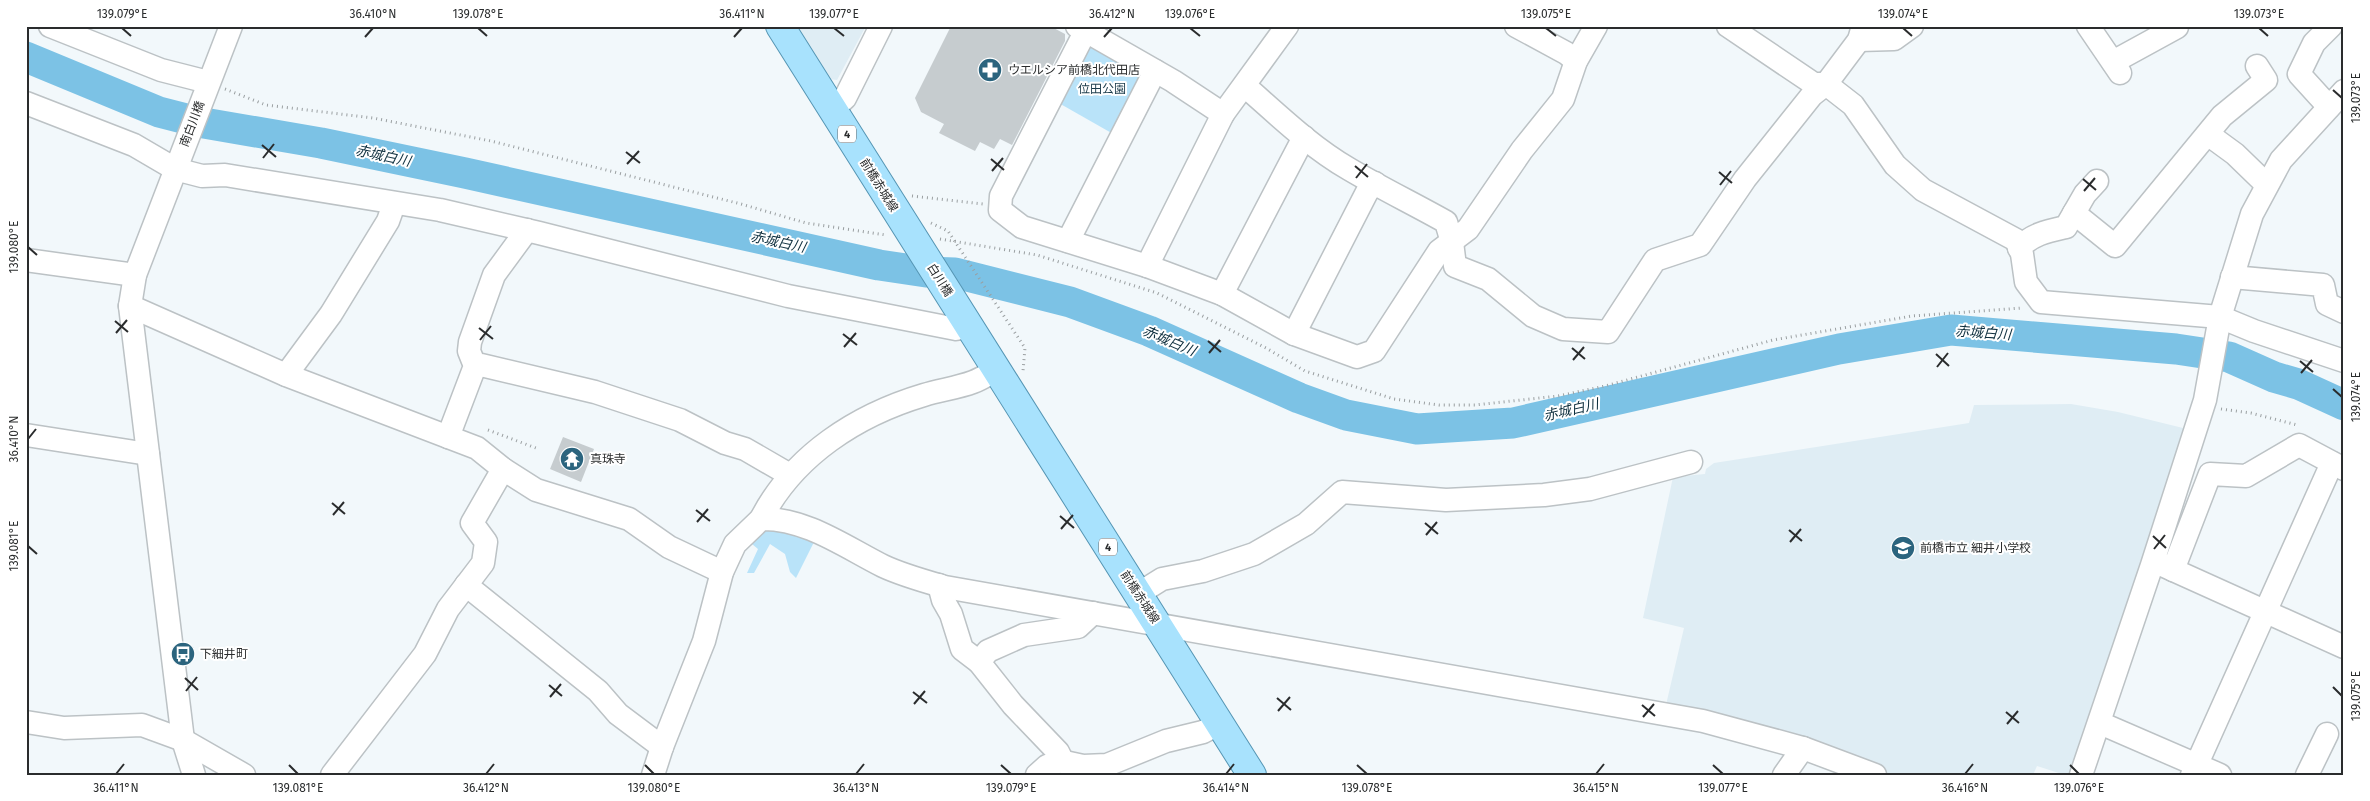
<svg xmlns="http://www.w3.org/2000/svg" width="2370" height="801" viewBox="0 0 2370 801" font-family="'Fira Sans','Noto Sans JP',sans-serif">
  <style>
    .built { fill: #dfedf4 }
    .green { fill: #b9e3f9 }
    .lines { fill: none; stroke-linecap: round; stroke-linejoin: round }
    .river { stroke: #7cc2e5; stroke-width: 31 }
    .building { fill: #c6cccf }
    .minor-casing { stroke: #bcc2c5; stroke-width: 25 }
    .major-casing { stroke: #5696b4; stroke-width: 30 }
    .path { stroke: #9a9fa1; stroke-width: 3; stroke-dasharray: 1 4; stroke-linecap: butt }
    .minor { stroke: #fff; stroke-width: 22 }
    .major { stroke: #a8e2fd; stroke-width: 28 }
    .ticks { fill: none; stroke: #2a2c2d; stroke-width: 2 }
    .labels { text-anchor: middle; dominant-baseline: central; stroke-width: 4; stroke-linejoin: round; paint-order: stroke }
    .shield { fill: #fff; stroke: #6a6b6c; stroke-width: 1 }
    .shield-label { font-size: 11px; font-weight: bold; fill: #2a2c2d }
    .poi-label { font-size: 12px; fill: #2a2c2d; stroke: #fff; text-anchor: start }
    .park-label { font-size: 12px; fill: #1b3b4a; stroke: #fff }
    .street-label { font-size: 12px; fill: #2a2c2d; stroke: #fff }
    .water-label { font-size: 14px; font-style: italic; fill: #0d2e3d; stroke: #fff }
    .neatline { fill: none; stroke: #2a2c2d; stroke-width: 2 }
    .ticks-label { font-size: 12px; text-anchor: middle; fill: #2a2c2d }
  </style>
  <rect width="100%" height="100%" fill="#f2f8fb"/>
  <g class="built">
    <polygon points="794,26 866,26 837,80 829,79"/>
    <polygon points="2071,404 2118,412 2187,429 2074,775 2065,775 2037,766 2033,775 1893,775 1841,754 1665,709 1684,628 1643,618 1673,477 1705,474 1706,469 1714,463 1969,423 1974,405"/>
  </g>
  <g class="green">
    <polygon points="1095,47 1139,73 1142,77 1115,135 1057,102 1089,48"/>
    <polygon points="768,526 817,536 796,578 790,572 785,554 770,544 754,573 747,573 758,549 746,539"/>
  </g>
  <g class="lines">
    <polyline class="river" points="26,57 159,112 198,122 321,143 465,173 879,265 926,272 955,273 1070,302 1149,331 1299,398 1346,415 1417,429 1513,423 1839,349 1951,330 2176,349 2229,357 2274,377 2298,384 2344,405"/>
  </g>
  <g class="building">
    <polygon points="951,26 1050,26 1065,34 1065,41 1012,145 1000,139 994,149 980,142 975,151 939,133 944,124 921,112 915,98"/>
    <polygon points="563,437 594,449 581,482 550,469"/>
  </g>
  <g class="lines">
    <g class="minor-casing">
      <g id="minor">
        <polyline points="50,26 161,70 208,82"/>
        <polyline points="1077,26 1173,81 1223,114"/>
        <polyline points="1516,26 1566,53 1576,61"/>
        <polyline points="1728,26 1814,84 1826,84 1853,105 1895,165 1923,190 2016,240 2022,254 2026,282 2041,302 2220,317 2254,331 2344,361"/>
        <polyline points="2088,26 2120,73"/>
        <polyline points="1085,32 1001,196 1000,210 1022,227 1147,266 1223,114 1287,26"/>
        <polyline points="1859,40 1894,39 1912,26"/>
        <polyline points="2113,62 2177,27"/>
        <path d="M1245,86C1278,115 1311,147 1349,169C1381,188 1414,204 1446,222L1452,242L1455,266L1488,279L1533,316L1563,329L1608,332L1655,260L1700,245L1745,179L1812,95L1826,84L1859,40L1863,26"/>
        <polyline points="26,103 134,145 175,169 202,176 225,175 440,210 539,233 788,296 956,329 969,327"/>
        <polyline points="2329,107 2299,74 2314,43 2331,26"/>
        <polyline points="832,110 845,98 881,26"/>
        <polyline points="2209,135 2235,154 2267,185"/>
        <polyline points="2074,213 2115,246 2222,116 2266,80 2257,66"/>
        <polyline points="1068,241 1155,71"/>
        <path d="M2019,248C2032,234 2048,231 2066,227L2085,194L2097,181"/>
        <polyline points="26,260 135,275"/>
        <polyline points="1147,266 1222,294 1294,334 1357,357 1374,351 1439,251 1468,229 1522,150 1563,99 1576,61 1596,26"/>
        <polyline points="2232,277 2323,285 2327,304 2344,312"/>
        <polyline points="1222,294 1304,137"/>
        <polyline points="130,306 286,375 477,448 503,469 536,490 629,519 669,547 722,572"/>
        <polyline points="1294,334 1367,192 1375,183"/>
        <polyline points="475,366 481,365 595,392 680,420 725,443 745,449 790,475"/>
        <polyline points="286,375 331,314 388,221 394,204"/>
        <polyline points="26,435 148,454"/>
        <polyline points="448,437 475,366 469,351 470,342 494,275 527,230"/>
        <path d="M761,519C794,455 857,415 924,395C940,390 957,388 973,382C981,379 989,374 996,370"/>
        <polyline points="2160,564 2344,647"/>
        <polyline points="2173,570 2210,474 2246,476 2299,445 2344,469"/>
        <polyline points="466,585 598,691 618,714 662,747"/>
        <polyline points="939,585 943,600 951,614 962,649 979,662 1013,705 1058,752 1063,762"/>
        <polyline points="1138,594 1162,579 1203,571 1254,554 1306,524 1342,492 1446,500 1544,495 1590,489 1691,462"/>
        <polyline points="979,662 988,651 1024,635 1078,627 1093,613"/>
        <polyline points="26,722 64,728 142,725 183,740 244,775"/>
        <polyline points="2100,723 2220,775"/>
        <polyline points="194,775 183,740 130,306 135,275 231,26"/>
        <polyline points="332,775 425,654 448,609 483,563 486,542 472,523 503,469"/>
        <path d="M653,775L662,747L704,641L722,572L735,544L761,519C806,518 845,547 883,566C902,575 924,581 945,587L1703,721L1803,748L1875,775"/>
        <polyline points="1037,775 1047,766 1060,761 1083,766 1107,765 1166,741 1203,732 1220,723"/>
        <polyline points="1784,775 1803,748"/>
        <polyline points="2081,775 2152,565 2205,400 2220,317 2252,214 2281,160 2344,91"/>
        <polyline points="2192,775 2332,463"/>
        <polyline points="2307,775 2327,734"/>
      </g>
    </g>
    <g class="major-casing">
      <polyline id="major" points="780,26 1252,775"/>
    </g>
    <g class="path">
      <polyline points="225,89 266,105 373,118 491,141 741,204 806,223 886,235"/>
      <polyline points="912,196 983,204"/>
      <polyline points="931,223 948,231 1025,348 1023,371"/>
      <polyline points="940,239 1037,255 1157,293 1266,348 1305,371 1394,399 1439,405 1475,405 1558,396 1605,386 1773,340 1912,316 2022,308"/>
      <polyline points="2221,409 2251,413 2297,425"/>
      <polyline points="488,430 536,448"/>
    </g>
    <use href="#minor" class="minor"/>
    <use href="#major" class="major"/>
  </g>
  <path class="ticks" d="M122,28L131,36M478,28L487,36M834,28L844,36M1190,28L1200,36M1546,28L1556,36M1903,28L1912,36M2259,28L2268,36M365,37L373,28M734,37L742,28M1104,37L1112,28M2333,90L2342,98M262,145L276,157M626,152L640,163M263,158L274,144M991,159L1004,170M627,164L639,151M1355,166L1368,177M992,171L1003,158M1719,172L1732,183M1356,178L1367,164M2083,179L2096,190M1720,185L1731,171M2084,191L2095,178M28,247L37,255M115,321L128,332M479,328L493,339M116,333L127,320M843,334L857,345M480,340L491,326M1208,341L1221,352M844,347L856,333M1572,348L1585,359M1209,353L1220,340M1936,354L1949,366M1573,360L1584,347M2300,361L2313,372M1937,367L1948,353M2301,373L2312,360M2333,389L2342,397M28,439L36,429M332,503L345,514M696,510L710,521M333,515L344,502M1060,516L1074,528M697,522L708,509M1425,523L1438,534M1061,529L1073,515M1789,530L1802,541M1426,535L1437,522M2153,536L2166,548M1790,542L1801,529M28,546L37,554M2154,549L2165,535M185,678L198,690M549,685L562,696M2333,687L2342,696M186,691L197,677M913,692L927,703M550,697L561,684M1277,698L1291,710M914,704L925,691M1642,705L1655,716M1278,711L1290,697M2006,712L2019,723M1643,717L1654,704M2007,724L2018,711M289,765L298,774M645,765L654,774M1001,765L1011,774M1357,765L1367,774M1713,765L1723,774M2070,765L2079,774M116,774L124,764M486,774L494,764M856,774L864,764M1226,774L1234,764M1596,774L1604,764M1965,774L1973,764"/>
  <defs>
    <g id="pharmacy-disc" transform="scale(1.25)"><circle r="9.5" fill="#2b647e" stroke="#fff"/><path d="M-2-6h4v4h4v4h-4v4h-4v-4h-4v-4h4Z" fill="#fff"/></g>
    <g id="temple-disc" transform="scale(1.25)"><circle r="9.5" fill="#2b647e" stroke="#fff"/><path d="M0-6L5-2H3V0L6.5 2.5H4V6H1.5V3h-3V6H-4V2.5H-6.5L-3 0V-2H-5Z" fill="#fff"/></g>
    <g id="school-disc" transform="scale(1.25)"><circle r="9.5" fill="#2b647e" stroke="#fff"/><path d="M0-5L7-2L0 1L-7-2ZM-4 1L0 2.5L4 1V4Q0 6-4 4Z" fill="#fff"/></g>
    <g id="bus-disc" transform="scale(1.25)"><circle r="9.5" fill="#2b647e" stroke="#fff"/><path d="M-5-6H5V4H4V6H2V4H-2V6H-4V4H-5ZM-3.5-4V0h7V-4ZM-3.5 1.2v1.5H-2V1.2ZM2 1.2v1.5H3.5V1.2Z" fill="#fff"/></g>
  </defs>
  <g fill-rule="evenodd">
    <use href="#pharmacy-disc" x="990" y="70"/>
    <use href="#temple-disc" x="572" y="459"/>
    <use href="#school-disc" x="1903" y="548"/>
    <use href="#bus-disc" x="183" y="654"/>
  </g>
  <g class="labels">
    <g class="shield">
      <rect x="838" y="125.5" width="18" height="17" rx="4"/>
      <rect x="1099" y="538.5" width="18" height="17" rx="4"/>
    </g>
    <g class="shield-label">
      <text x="847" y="134">4</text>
      <text x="1108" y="547">4</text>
    </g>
    <g class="poi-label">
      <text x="1008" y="70">ウエルシア前橋北代田店</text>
      <text x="590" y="459">真珠寺</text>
      <text x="1920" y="548">前橋市立 細井小学校</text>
      <text x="200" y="654">下細井町</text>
    </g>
    <g class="park-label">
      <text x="1102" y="89">位田公園</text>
    </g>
    <g class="street-label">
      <text transform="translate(192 124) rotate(-69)">南白川橋</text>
      <text transform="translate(879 185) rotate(58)">前橋赤城線</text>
      <text transform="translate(940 280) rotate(58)">白川橋</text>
      <text transform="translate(1140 597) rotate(57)">前橋赤城線</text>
    </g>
    <g class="water-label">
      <text transform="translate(383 156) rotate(12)">赤城白川</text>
      <text transform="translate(778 242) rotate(12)">赤城白川</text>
      <text transform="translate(1983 333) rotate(4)">赤城白川</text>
      <text transform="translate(1169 341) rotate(23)">赤城白川</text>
      <text transform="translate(1571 410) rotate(-13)">赤城白川</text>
    </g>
  </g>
  <rect width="2370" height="801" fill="none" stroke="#ffffff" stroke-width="55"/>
  <rect x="28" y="28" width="2314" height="746" class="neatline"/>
  <g class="ticks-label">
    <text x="122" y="18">139.079°E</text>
    <text x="373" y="18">36.410°N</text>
    <text x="478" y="18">139.078°E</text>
    <text x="742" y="18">36.411°N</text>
    <text x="834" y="18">139.077°E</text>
    <text x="1112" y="18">36.412°N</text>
    <text x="1190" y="18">139.076°E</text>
    <text x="1546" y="18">139.075°E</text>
    <text x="1903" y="18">139.074°E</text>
    <text x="2259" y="18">139.073°E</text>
    <text transform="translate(2356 98) rotate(-90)" y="4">139.073°E</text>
    <text transform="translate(14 247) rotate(-90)" y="4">139.080°E</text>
    <text transform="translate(2356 397) rotate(-90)" y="4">139.074°E</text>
    <text transform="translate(14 439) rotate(-90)" y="4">36.410°N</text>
    <text transform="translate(14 546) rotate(-90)" y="4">139.081°E</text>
    <text transform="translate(2356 696) rotate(-90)" y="4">139.075°E</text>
    <text x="116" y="792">36.411°N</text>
    <text x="298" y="792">139.081°E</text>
    <text x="486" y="792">36.412°N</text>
    <text x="654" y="792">139.080°E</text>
    <text x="856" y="792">36.413°N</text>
    <text x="1011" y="792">139.079°E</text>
    <text x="1226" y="792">36.414°N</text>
    <text x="1367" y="792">139.078°E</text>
    <text x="1596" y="792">36.415°N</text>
    <text x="1723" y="792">139.077°E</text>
    <text x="1965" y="792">36.416°N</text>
    <text x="2079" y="792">139.076°E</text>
  </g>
</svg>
